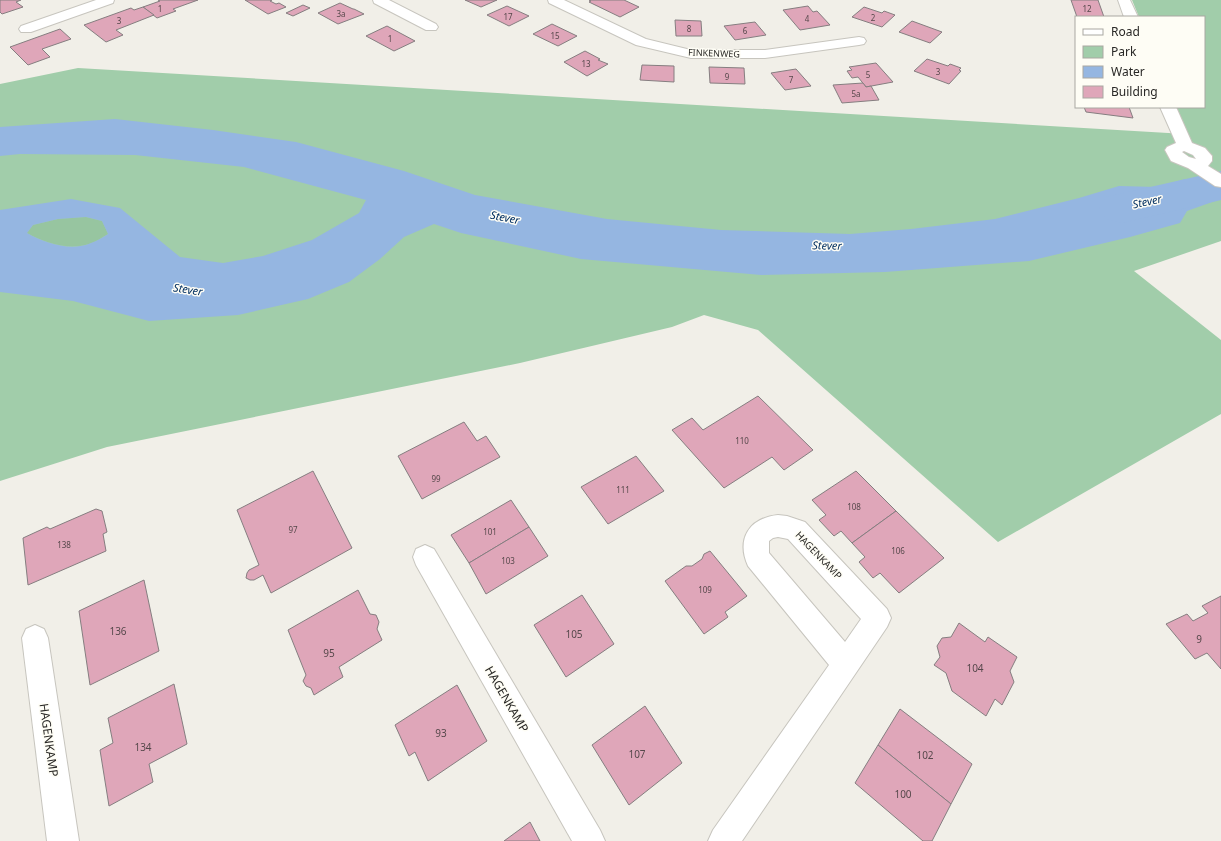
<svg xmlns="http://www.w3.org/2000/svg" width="1221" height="841" viewBox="0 0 1221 841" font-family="'Noto Sans',sans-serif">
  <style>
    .green { fill: #a1cdaa }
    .forest { fill: #97c5a0 }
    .water { fill: #95b6e1; fill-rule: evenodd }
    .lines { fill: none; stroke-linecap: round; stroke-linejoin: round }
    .river { fill: #95b6e1; fill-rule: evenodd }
    .building { fill: #dfa6b9; stroke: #857e80 }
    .minor-casing { stroke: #c7c5be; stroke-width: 2 }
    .minor { fill: #fff; fill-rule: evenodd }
    .labels { text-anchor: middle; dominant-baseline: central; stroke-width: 3; stroke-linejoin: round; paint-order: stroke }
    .number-label { font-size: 8px; fill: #56484b }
    .far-street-label { font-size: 9px; fill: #292826; stroke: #fefdf5 }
    .street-label { font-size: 10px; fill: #292826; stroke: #fefdf5 }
    .near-number-label { font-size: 10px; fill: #56484b }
    .water-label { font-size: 11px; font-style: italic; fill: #002e60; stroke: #fefdf5 }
    .near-street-label { font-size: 12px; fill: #292826; stroke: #fefdf5 }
  </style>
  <rect width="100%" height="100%" fill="#f1efe8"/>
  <polygon class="green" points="1132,0 1221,0 1221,241 1134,271 1221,340 1221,414 998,542 758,330 704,315 672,327 520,363 107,447 0,481 0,84 78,68 1185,134 1175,107 1204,107 1204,17 1139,17"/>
  <path class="forest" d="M86,217L102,221L108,234C102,237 96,242 89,244C67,250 46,243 27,233L33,225L58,219Z"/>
  <path class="water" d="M115,119L213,130L296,142L404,171L475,195L607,219L721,230L850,234L911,229L995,219L1079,198L1119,186L1158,187L1185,179L1215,201L1187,211L1180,223L1130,237L1029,261L885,272L761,275L581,259L461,233L434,224L404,237L380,259L349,282L308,299L238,315L149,321L73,301L0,292V210L71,199L120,208L180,257L223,263L263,256L312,240L359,213L366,200L244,167L135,155L20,154L0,156V127ZM86,217L102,221L108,234C103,237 97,241 91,243C71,252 45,243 27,233L33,225L58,219Z"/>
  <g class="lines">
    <polygon class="river" points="1221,171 1221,200 1217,201 1122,223 1106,219 1099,208 1106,197"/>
  </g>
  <g class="building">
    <polygon points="0,0 21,0 16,2 23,7 2,14 0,12"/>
    <polygon points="158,0 198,0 173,9 176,11 157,18 143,7 160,1"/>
    <polygon points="245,0 272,0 270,1 276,4 279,3 286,7 268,14"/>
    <polygon points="465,0 497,0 481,7"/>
    <polygon points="589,0 624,0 639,7 620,17 589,2 591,1"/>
    <polygon points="1071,0 1098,0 1104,17 1077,17"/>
    <polygon points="340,3 353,9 354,9 364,14 338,24 318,13"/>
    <polygon points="303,5 310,8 293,16 286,13"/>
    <polygon points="507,6 529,16 509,26 487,15"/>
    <polygon points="808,6 813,12 817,11 830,25 800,30 783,10"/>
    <polygon points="143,7 154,15 116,30 123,35 106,42 84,25 131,8 134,10"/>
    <polygon points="864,7 882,13 884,11 895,15 882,27 852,17"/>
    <polygon points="675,20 701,21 702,36 676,36"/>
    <polygon points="912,21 942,32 930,43 899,32"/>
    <polygon points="755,22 766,35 735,40 724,26"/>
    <polygon points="552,24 577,36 558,46 533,34"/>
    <polygon points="387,26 415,41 394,51 366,36"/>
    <polygon points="60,29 71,39 42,49 50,57 28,65 10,47"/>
    <polygon points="585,51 600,59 598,60 608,64 587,76 564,62"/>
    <polygon points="927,59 948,66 950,64 961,68 959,70 961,71 949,84 914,71"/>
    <polygon points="876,63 893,82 866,87 858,77 852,78 847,71 852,70 849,67"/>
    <polygon points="642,65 674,66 674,82 640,80"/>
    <polygon points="709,67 744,68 745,84 710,83"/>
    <polygon points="796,69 811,86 785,90 771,73"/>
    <polygon points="863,83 866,87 871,86 879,100 842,103 833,85"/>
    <polygon points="1084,107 1129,107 1133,118 1086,112"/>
    <polygon points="758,396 813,450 784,470 772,457 724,488 672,430 692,418 703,430"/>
    <polygon points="464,422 477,441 486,436 500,457 422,499 398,456"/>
    <polygon points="636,456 664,491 608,524 581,487"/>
    <polygon points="313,471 352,548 271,593 263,575 254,580 250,580 246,578 247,573 249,570 259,565 237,510"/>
    <polygon points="856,471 896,511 852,543 841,531 834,536 819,520 826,515 812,500"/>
    <polygon points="511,500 529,527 469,563 451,535"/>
    <polygon points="96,509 102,511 107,532 103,534 106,551 28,585 23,538 47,527 50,529"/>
    <polygon points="896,511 944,558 899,593 880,573 873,578 859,562 865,557 852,543"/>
    <polygon points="529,527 548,556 486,594 469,563"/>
    <polygon points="710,551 747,596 725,612 728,617 704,634 665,581 686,566 692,566 702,559 704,554"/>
    <polygon points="144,580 159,651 90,685 79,611"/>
    <polygon points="358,590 370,614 376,615 379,622 377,629 382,640 339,667 343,677 314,695 311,688 306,686 303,681 306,675 288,630"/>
    <polygon points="582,595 614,644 566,677 534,625"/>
    <polygon points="1221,596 1221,669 1207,653 1195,659 1166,624 1187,614 1193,621 1208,613 1202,606"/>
    <polygon points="959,623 985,642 988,637 1017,657 1010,671 1014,682 1002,705 995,699 986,716 952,691 946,673 934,665 940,657 937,646 942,638 951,637"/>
    <polygon points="174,684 187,744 149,764 153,782 109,806 100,750 113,743 108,718"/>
    <polygon points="457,685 487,741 428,781 415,752 409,756 395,725"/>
    <polygon points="645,706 682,763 629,805 592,745"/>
    <polygon points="900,709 972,764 951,804 878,745"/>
    <polygon points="878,745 951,804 932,841 923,841 855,783"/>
    <polygon points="530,822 540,841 504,841"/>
  </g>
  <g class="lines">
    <g class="minor-casing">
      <g id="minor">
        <polygon points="96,0 114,0 113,3 31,32 21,32 19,29 21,26"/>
        <polygon points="373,0 389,0 436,24 438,27 436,30 426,30 374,3"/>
        <polygon points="548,0 564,0 646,39 691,50 765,50 859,37 864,38 866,41 864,44 859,45 765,58 691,58 636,45 549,3"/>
        <polygon points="1118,0 1130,0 1138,17 1124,17"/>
        <path d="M1160,107H1176L1192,143L1205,148L1212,156V161L1208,166L1221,174V187L1215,186L1188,168L1171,161L1165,150L1167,147L1176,143ZM1184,151L1193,155L1196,159L1189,157L1182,152Z"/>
        <path d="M778,515L787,516L805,522L887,609L891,618L887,627L742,841H708L713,830L829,665L748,566C736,539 749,518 778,515ZM778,537L788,539L861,619L845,642L769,553V541L773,538Z"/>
        <polygon points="425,545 434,549 600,830 605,841 572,841 416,565 413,557 416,549"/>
        <polygon points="35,625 44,629 48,638 79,841 47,841 22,638 26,629"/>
      </g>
    </g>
    <use href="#minor" class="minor"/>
  </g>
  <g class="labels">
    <g class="number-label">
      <text x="160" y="8">1</text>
      <text x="1087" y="8">12</text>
      <text x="341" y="13">3a</text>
      <text x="508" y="16">17</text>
      <text x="873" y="17">2</text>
      <text x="807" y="18">4</text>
      <text x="119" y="20">3</text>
      <text x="689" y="28">8</text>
      <text x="745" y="30">6</text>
      <text x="555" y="35">15</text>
      <text x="390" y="38">1</text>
      <text x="586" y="63">13</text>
      <text x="938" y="71">3</text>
      <text x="868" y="74">5</text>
      <text x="727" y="76">9</text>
      <text x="791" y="79">7</text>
      <text x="856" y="93">5a</text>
      <text x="742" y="440">110</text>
      <text x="436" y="478">99</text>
      <text x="623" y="489">111</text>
      <text x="854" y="506">108</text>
      <text x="293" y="529">97</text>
      <text x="490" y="531">101</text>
      <text x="64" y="544">138</text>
      <text x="898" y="550">106</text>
      <text x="508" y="560">103</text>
      <text x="705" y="589">109</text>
    </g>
    <g class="far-street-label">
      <text transform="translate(714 53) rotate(2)">FINKENWEG</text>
    </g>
    <g class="street-label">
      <text transform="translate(819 555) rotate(46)">HAGENKAMP</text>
    </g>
    <g class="near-number-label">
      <text x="118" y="631">136</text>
      <text x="574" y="634">105</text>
      <text x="1199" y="639">9</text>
      <text x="329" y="653">95</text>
      <text x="975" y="668">104</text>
      <text x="441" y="733">93</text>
      <text x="143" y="747">134</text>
      <text x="637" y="754">107</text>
      <text x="925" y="755">102</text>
      <text x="903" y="794">100</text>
    </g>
    <g class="water-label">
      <text transform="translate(1147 201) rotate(-12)">Stever</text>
      <text transform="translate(505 217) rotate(11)">Stever</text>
      <text transform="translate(827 245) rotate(1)">Stever</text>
      <text transform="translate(188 289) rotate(9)">Stever</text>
    </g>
    <g class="near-street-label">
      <text transform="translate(507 699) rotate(60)">HAGENKAMP</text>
      <text transform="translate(49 740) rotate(82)">HAGENKAMP</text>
    </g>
  </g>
  <rect x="1075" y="16" width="130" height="92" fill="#fefdf5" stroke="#a9a8a2"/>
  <rect x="1083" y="29" width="20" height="6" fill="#ffffff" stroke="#a9a8a2"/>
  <text x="1111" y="36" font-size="12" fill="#292826">Road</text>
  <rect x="1083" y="46" width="20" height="12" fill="#a1cdaa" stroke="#a9a8a2"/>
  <text x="1111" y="56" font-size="12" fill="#292826">Park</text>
  <rect x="1083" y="66" width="20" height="12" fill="#95b6e1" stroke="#a9a8a2"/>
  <text x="1111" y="76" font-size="12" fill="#292826">Water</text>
  <rect x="1083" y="86" width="20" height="12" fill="#dfa6b9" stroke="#a9a8a2"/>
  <text x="1111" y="96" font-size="12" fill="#292826">Building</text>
</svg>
